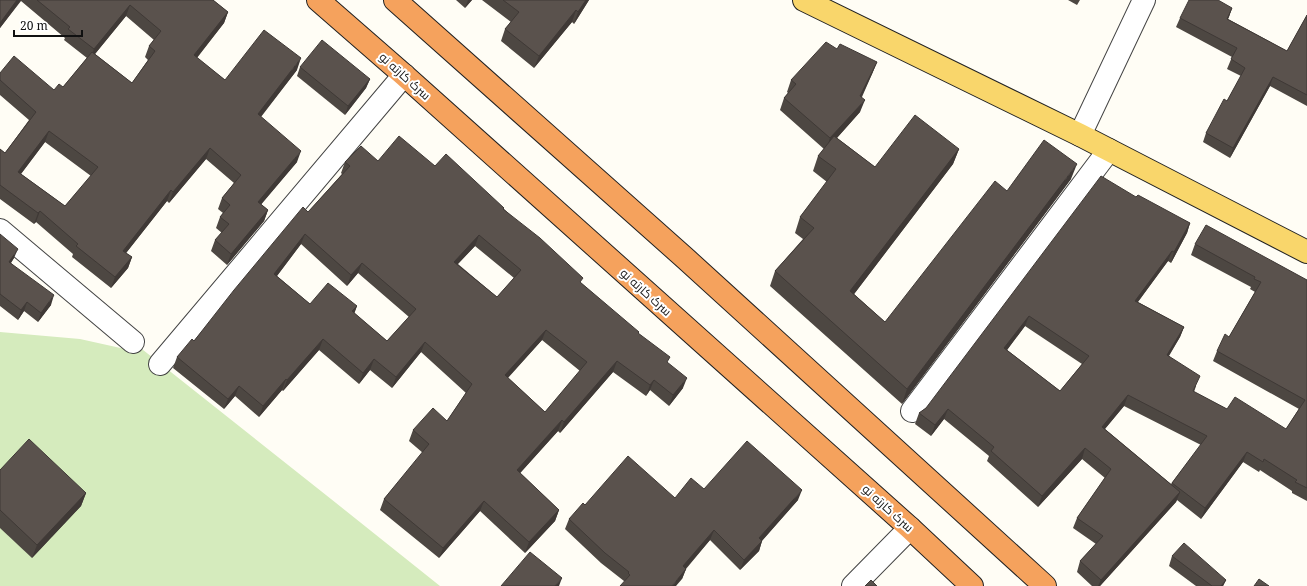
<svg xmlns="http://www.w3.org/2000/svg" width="1307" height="586" viewBox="0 0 1307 586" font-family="'Noto Serif',Cairo,serif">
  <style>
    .grass { fill: #d5ebbd }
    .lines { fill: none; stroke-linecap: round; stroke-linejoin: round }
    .minor-casing { stroke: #444; stroke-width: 24 }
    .major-casing { stroke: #222; stroke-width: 24 }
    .highway-casing { stroke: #222; stroke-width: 24 }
    .minor { stroke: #fff; stroke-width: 22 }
    .major { stroke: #f9d66b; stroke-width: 22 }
    .highway { stroke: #f5a25d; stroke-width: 22 }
    .wall { fill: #4d4742; fill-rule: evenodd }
    .shaded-wall { fill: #3f3936 }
    .building { fill: #5a524d; stroke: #3f3936; fill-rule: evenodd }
    .labels { text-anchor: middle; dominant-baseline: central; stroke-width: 4; stroke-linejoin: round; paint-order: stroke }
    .street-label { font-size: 12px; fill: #111; stroke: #fff }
  </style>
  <rect width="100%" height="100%" fill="#fffdf5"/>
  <polygon class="grass" points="0,332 80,339 125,349 133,342 331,499 440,586 0,586"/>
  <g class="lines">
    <g class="minor-casing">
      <g id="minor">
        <polyline points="1080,135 1144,0"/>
        <polyline points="0,230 133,342"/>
        <polyline points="160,364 404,75"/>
        <polyline points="912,411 1109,150"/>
        <polyline points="853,586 910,528"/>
      </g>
    </g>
    <g class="major-casing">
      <polyline id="major" points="804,0 1080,135 1307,252"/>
    </g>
    <g class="highway-casing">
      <g id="highway">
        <polyline points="318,0 404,75 910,528 972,586"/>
        <polyline points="395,0 686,259 1045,586"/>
      </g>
    </g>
    <use href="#minor" class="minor"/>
    <use href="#major" class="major"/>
    <use href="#highway" class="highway"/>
  </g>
  <g class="wall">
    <path d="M0,0H213L228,12L224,23L197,58L225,80L297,70L261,117L297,162L261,204L268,210L264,221L227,265L211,251L215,240L222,233L216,228L220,217L223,213L218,209L222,198L234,183L206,159L169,203L167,201L126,253L132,257L128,268L111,288L72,257L73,254L36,222L34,224L0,199V149L5,153L29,120L0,95V73L54,90L63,87L87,58L64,40L65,38L21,1L0,28ZM126,16L154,40L149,46L145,57L148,60L132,83L95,54ZM45,142L91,176L65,206L21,174Z"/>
    <polygon points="456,0 472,0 465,8"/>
    <polygon points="482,0 589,0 574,24 572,22 534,68 501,41 505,29 511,22"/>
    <polygon points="1068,0 1080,0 1077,5"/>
    <polygon points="1232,8 1228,19 1287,51 1307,15 1307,106 1270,86 1230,158 1203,142 1206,133 1227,101 1241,76 1227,69 1232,57 1176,27 1180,18"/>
    <polygon points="837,49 877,62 872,74 862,97 860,112 837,138 875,167 959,149 953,164 854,294 885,322 1007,191 1071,179 902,404 770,286 775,271 803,239 795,233 800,217 827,182 813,171 818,156 824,149 780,110 784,98 788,93 787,92 791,80"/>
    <polygon points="300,67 370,79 366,88 345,115 297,76"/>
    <path d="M378,161L435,166L504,208V209L581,283L639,334L668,363L683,388L669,406L650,390L646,396L613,372L560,433L558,431L520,473L559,510L555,521L525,553L480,511L439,558L380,510L384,499L423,453L409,441L413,430L447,421L466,393L421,352L392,388L370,370L359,384L319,350L283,391L282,390L259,417L235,396L224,409L173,368L177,357L194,341L342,174L341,173L345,162ZM301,244L347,286L358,273L409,317L387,341L354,313L357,306L310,304L277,276ZM475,246L514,278L497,297L458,264ZM542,340L580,371L545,412L508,378Z"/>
    <path d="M1136,197L1190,223L1187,233L1171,263L1168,261L1138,302L1184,327L1180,337L1169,356L1196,386L1194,392L1227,409L1286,429L1299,409L1213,361L1217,351L1229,337L1255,292L1250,289L1251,287L1191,255L1195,244L1307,280V501L1292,493V491L1260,470L1259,472L1243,462L1201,519L1177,500L1176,502L1100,586H1092L1077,572L1080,561L1096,544L1073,528L1077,518L1105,478L1082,459L1038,507L987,461L989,456L944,419L931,436L915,424L919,413L926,408ZM1025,326L1082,364L1060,391L1007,350ZM1124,406L1201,445L1171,484L1105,429Z"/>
    <polygon points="0,234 14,258 11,263 51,305 38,322 24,311 18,320 0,306"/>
    <polygon points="0,470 86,493 81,506 32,558 0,528"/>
    <polygon points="675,498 798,500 762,541 759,551 740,570 710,540 686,569 682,579 624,581 601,563 565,529 569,519 585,505"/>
    <polygon points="1172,556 1226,580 1223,586 1196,586 1169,566"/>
  </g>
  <g class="shaded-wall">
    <polygon points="17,0 21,0 0,28 0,23"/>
    <polygon points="468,0 472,0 465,8"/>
    <polygon points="586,0 589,0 574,24 578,12"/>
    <polygon points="130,5 126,16 90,60 94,49"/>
    <polygon points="1232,8 1229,17 1223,28 1227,19"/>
    <polygon points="576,10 572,22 534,68 539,56"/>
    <polygon points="228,12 224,23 190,66 194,55"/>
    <polygon points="301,58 297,70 254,125 258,114"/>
    <polygon points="877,62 872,74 856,108 860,96"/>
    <polygon points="1273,77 1270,86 1230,158 1233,148"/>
    <polygon points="370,79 366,88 345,115 348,106"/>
    <polygon points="865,100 860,112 826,150 830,138"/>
    <polygon points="49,131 45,142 14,183 18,172"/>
    <polygon points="210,148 206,159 169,203 173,192"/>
    <polygon points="959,149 953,164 845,306 850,291"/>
    <polygon points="301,151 297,162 254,213 258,202"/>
    <polygon points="1077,164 1071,179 902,404 907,389"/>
    <polygon points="171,190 167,201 119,262 123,251"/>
    <polygon points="268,210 264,221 227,265 231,254"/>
    <polygon points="40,211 36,222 34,224 38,213"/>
    <polygon points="1190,223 1187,233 1171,263 1174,252"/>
    <polygon points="305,234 301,244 270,285 274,274"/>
    <polygon points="479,235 475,246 450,272 454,262"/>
    <polygon points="18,249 14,258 5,271 9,262"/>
    <polygon points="1172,251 1168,261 1131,311 1135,301"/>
    <polygon points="132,257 128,268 111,288 115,277"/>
    <polygon points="362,263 358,273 347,286 351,275"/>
    <polygon points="54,295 51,305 38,322 41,313"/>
    <polygon points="27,302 24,311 18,320 21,310"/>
    <polygon points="357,306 353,317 352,311"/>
    <polygon points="1029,316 1025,326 1001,358 1004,348"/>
    <polygon points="1184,327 1180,337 1163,365 1167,355"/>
    <polygon points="546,330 542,340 501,385 505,375"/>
    <polygon points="323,339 319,350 283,391 287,380"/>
    <polygon points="425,342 421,352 392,388 396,377"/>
    <polygon points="374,359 370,370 359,384 363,373"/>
    <polygon points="617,361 613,372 560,433 564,422"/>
    <polygon points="687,378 683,388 669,406 673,395"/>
    <polygon points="286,379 282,390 259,417 263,406"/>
    <polygon points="654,380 650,390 646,396 650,385"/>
    <polygon points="239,386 235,396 224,409 228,399"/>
    <polygon points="1128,395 1124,406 1098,437 1102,427"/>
    <polygon points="948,409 944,419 931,436 935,425"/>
    <polygon points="562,420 558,431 513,481 517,470"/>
    <polygon points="1085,448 1082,459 1038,507 1042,496"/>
    <polygon points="1247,452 1243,462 1201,519 1205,508"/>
    <polygon points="802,490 798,500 757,546 762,541 759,551 740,570 744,560 759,538"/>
    <polygon points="1180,492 1176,502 1100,586 1098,586 1101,580"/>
    <polygon points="86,493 81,506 32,558 37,545"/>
    <polygon points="484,501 480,511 439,558 443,548"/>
    <polygon points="559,510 555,521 525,553 529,542"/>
    <polygon points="714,530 710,540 679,576 683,566"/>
    <polygon points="686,569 682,579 676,586 672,586"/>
    <polygon points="562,578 559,586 555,586"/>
    <polygon points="1226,580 1223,586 1221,586"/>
  </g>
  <g class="building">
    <polygon points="0,0 17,0 0,23"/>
    <path d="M37,0H213L228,12L194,55L225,80L264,30L301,58L258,114L301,151L258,202L268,210L231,254L215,240L229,224L220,217L230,205L222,198L241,175L210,148L173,192L171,190L123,251L132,257L115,277L76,246L78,244L40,211L38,213L0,185V149L5,153L36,112L0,80V73L14,56L54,90L59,84L63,87L92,52L132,83L155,51L149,46L161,31L130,5L94,49L68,29L70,27ZM49,131L98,167L65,206L18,172Z"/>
    <polygon points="503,0 586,0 578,12 576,10 539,56 505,29 519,12"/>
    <polygon points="1189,0 1218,0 1232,8 1227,19 1287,51 1307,15 1307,95 1273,77 1233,148 1206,133 1224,99 1227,101 1245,68 1231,59 1237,48 1180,18"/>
    <polygon points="322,40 370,79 348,106 300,67"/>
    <polygon points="826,42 837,49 840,44 877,62 860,96 865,100 830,138 784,98 796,84 791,80"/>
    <polygon points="915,115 959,149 850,291 885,322 995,181 1007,191 1044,140 1077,164 907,389 775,271 814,228 800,217 836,169 818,156 834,136 875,167"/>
    <path d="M399,136L435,166L446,154L504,208L503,209L540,238L583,278L580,282L639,332L638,333L670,357L667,362L687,378L673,395L654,380L650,385L617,361L564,422L562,420L517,470L559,510L529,542L484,501L443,548L384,499L429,444L413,430L433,408L447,421L472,384L425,342L396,377L374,359L363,373L323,339L287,380L286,379L263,406L239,386L228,399L177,357L192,339L194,341L234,290L303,207L308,212L350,166L345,162L361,146L378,161ZM305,234L351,275L362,263L416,309L387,341L352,311L357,306L328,283L310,304L274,274ZM479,235L521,270L497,297L454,262ZM546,330L587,362L545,412L505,375Z"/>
    <path d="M1101,176L1136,197L1138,195L1190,223L1174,252L1172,251L1135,301L1184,327L1167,355L1200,376L1193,391L1227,409L1235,397L1286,429L1305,400L1217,351L1225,334L1229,337L1261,282L1254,279L1255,277L1195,244L1206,225L1307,280V488L1295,482L1297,480L1264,459L1263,462L1247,452L1205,508L1172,483L1207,436L1128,395L1102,427L1180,492L1101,580L1080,561L1103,536L1077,518L1111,469L1085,448L1042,496L991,451L994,447L948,409L935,425L919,413L926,408ZM1029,316L1089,356L1060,391L1004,348Z"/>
    <polygon points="0,234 18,249 9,262 54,295 41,313 27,302 21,310 0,294"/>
    <polygon points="29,439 86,493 37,545 0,510 0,470"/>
    <polygon points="747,441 802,490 759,538 762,541 744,560 714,530 683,566 686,569 672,586 620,586 630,575 628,573 629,572 605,553 569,519 583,503 585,505 628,456 675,498 691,478 704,489"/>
    <polygon points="1184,543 1226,580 1221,586 1212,586 1172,556"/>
    <polygon points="530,552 562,578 555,586 501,586"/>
    <polygon points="1259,579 1269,586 1254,586"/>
    <polygon points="871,580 877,586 865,586"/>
  </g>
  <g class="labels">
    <g class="street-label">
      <text transform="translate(405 76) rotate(42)">سرک کارته نو</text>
      <text transform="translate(646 292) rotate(42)">سرک کارته نو</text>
      <text transform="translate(888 508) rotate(42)">سرک کارته نو</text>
    </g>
  </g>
  <path d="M14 30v6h68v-6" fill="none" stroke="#111111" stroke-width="2"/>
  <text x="20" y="30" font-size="12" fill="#111111" stroke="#ffffff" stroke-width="3" paint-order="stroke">20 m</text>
</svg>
